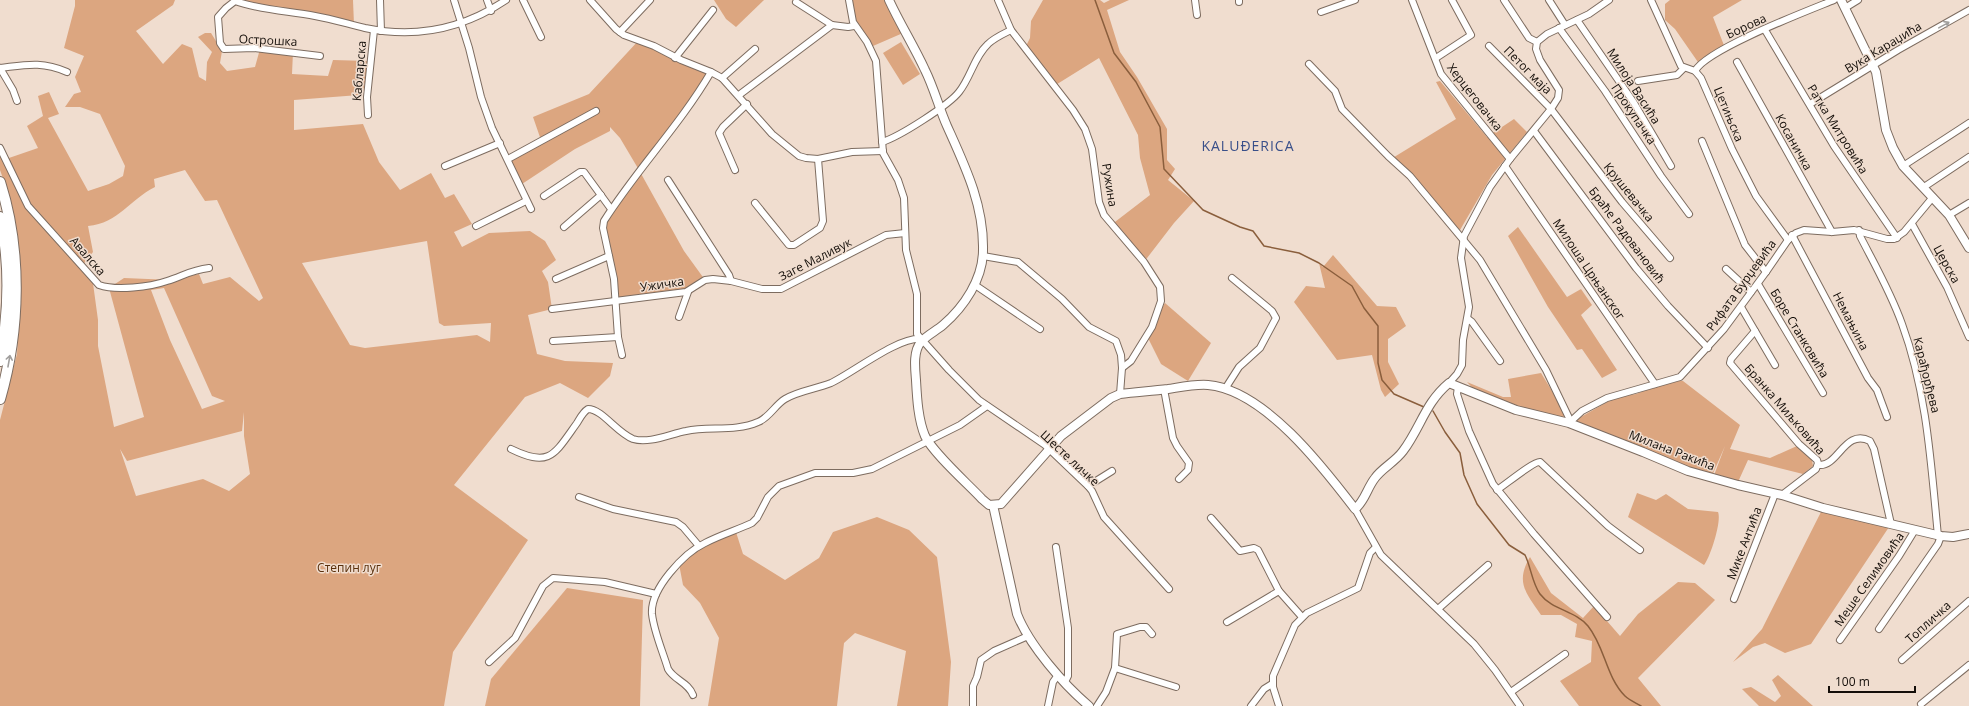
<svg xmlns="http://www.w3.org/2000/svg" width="1969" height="706" viewBox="0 0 1969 706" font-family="'Open Sans',sans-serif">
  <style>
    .green { fill: #dca680; fill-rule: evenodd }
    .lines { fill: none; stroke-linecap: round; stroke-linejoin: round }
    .stream { stroke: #8a5e3c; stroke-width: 1.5 }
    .minor-casing { stroke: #7d6c60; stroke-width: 8 }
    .tertiary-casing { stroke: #7d6c60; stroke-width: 10 }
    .trunk-casing { stroke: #7d6c60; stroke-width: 12 }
    .minor { stroke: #fff; stroke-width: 6 }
    .tertiary { stroke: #fff; stroke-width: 8 }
    .trunk { stroke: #fff; stroke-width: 10 }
    .oneway { stroke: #a19f9d }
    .labels { text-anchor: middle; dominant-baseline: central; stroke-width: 3; stroke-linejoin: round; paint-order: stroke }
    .street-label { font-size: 12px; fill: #140e09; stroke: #f0ddcf }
    .park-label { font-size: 12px; fill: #5a300c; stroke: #f0ddcf }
    .quarter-label { font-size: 14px; letter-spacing: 1px; fill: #394f89; stroke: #f0ddcf }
  </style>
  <rect width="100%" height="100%" fill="#f0ddcf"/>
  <g class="green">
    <path d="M75,0H175L173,5L136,31L163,64L182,44L192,48L199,77L206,81L207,62L212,52L198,37L205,33H211L222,51L220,63L227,71L255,67L260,49L293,52L292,74L328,76L333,60L369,61L363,92L359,95L294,100V130L363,124L379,162L400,190L431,173L445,198L454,194L472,224L454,232L462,247L489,233L530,231L545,241L556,260L542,271L548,282L552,309L528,315L537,354L565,361L613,363L610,376L588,398L560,383L525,397L454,485L528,540L453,652L444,706H0V420L17,354L20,301L6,187L0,170V151L6,159L38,148L27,126L43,116L38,96L49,92L59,114L48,118L88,191L109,184L123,176L125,166L100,114L80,107H65L74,94L81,92L75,77L84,56L64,48L75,6ZM185,170L205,201L217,200L263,298L259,301L230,277L203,284L199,274L172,280L124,278L109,288L144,417L114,427L98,346V320L92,276L82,266L93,252L88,226C119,223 129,200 155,187L154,179ZM427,241L439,323L444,326L491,323L490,342L477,335L365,348L350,345L302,263ZM164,288L212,396L225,401L202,409L170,340L151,290ZM244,412V436L250,474L229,491L203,479L136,496L120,449L127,461L242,431Z"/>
    <polygon points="237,0 353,0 354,25"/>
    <polygon points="714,0 764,0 736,27 726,19"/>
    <polygon points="852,0 885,0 903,33 873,46 855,20"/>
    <polygon points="1043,0 1100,0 1104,3 1110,0 1129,0 1107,10 1120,52 1137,77 1167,129 1167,160 1175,169 1168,180 1194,201 1174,223 1144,262 1111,225 1150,195 1140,158 1138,135 1099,58 1054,86 1025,48 1030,38 1031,21"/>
    <polygon points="1670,0 1742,0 1713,17 1725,48 1700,65 1675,29 1665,20 1665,4"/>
    <polygon points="639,40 711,72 639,170 684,251 705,280 692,290 616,300 603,228 639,170 620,138 610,127 610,131 575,149 522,184 508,159 542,143 533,117 589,94"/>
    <polygon points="901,42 920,74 903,85 883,53"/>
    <polygon points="1440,81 1487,137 1514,119 1527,132 1492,175 1460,230 1410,176 1391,159 1456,119 1436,82"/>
    <polygon points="1518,227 1567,297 1581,289 1592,305 1581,315 1617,370 1602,378 1582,349 1577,350 1548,307 1508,236"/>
    <polygon points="1333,255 1377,306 1396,307 1406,326 1388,339 1388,362 1399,384 1385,397 1381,390 1372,355 1337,360 1294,302 1306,286 1325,288 1319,263 1323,267"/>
    <polygon points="1165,303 1211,343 1188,381 1161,364 1147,336 1156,318"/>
    <polygon points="1541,373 1557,399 1564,416 1562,420 1517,409 1477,393 1467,382 1503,397 1511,397 1508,379"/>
    <polygon points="1679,381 1683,381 1740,425 1730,449 1770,458 1797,446 1812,460 1813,466 1803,474 1748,460 1738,482 1713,478 1725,446 1711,478 1574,421 1614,398 1636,394 1654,387"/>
    <path d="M1637,493L1656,500L1666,494L1688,509L1718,512C1722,521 1710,558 1704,565L1628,517Z"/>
    <polygon points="1823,508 1891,524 1811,644 1785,653 1765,643 1753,647 1733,662 1762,629"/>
    <polygon points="877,517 909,530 937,557 951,662 948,706 897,706 906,651 855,633 844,643 837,706 708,706 719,638 700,603 683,585 679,564 705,542 735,529 743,554 785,580 819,558 833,532"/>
    <path d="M1530,557L1551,593L1583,618L1594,606L1620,636L1638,614L1678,582L1695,583L1715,600L1638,678L1661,706H1579L1560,681L1591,662L1592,641L1575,637L1577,624L1561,615H1541C1526,593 1515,582 1530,557Z"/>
    <polygon points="567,588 643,600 640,706 485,706 491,679"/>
    <polygon points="1778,675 1813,706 1759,706 1742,689 1751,687 1775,702 1781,696 1772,680"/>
  </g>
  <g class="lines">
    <g class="stream">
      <polyline points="1095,0 1114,53 1136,82 1160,127 1164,169 1203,210 1240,227 1253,231 1264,246 1299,253 1319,263 1352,286 1364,308 1378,326 1378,363 1382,380 1394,394 1424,407"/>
      <path d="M1433,411L1445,432L1460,453L1464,475L1477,504L1509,545L1525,555C1531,567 1532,583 1540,594C1552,610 1576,611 1588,626C1605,647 1606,677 1625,696C1629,700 1636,703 1641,706"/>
    </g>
    <g class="minor-casing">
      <g id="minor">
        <polyline points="380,0 381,31"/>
        <polyline points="454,0 469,48 481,97 492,128 531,209"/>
        <polyline points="487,0 491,11"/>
        <polyline points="523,0 541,37"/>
        <polyline points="590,0 616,29 624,35 654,46 681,60 711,72 722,78 772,134 799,156 806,158 818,159 852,152 883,151"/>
        <polyline points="849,0 853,22 867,42 876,61 883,153 898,180 904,198 906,250 917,294 917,334 949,370 979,400 1045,445 1088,486 1092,491 1104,517 1169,589"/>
        <polyline points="998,0 1011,30 1073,110 1085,129 1092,149 1099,202 1104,215 1144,262 1160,287 1161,301 1152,327 1131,361 1122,368 1120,394"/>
        <polyline points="1195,0 1197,15"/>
        <polyline points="1239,0 1239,2"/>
        <polyline points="1412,0 1441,74 1510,159"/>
        <polyline points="1504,0 1529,38 1537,42"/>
        <polyline points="1549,0 1565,25"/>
        <polyline points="1651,0 1681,66 1695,71 1701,78 1732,149 1756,196 1788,240"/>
        <path d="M235,1C260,10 289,11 315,16C332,19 348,24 365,28C417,39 463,29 506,0"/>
        <polyline points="235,1 226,8 218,17 220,43 224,49 254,48 320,56"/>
        <polyline points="796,2 832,25"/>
        <polyline points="1845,8 1858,0"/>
        <polyline points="1321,12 1355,0"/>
        <polyline points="1577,20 1634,103 1671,166"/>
        <polyline points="1559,28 1605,91 1661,176 1689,214"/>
        <polyline points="1765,30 1834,146 1897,238"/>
        <polyline points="620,32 650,0"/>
        <polyline points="1489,46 1551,109 1622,202 1670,258"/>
        <polyline points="675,58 713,10"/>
        <polyline points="1436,58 1471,35 1452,0"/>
        <polyline points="1737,62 1832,232"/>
        <polyline points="1309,64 1335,91 1342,109 1388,156 1410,176 1480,260 1546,370 1570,420"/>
        <path d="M0,68C26,65 41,61 67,72"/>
        <polyline points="0,68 13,90 17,101"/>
        <path d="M1695,71C1707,49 1807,11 1834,0"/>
        <polyline points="722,78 755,49"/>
        <polyline points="1638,81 1677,75 1684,68"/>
        <polyline points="739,95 832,25 848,27 854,26"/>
        <polyline points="1810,104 1898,50 1969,10"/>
        <polyline points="368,115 367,97 374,30"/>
        <polyline points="1534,131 1636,268 1668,306 1708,348"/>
        <polyline points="1702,141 1745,245 1766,272"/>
        <path d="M882,142C899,137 949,105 959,92C971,77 974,57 988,44C994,38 1003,34 1011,30"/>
        <path d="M0,148L28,206L99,285C116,291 150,287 167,281C183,276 191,270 209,268"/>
        <polyline points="508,159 596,111"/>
        <polyline points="445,166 500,143"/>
        <polyline points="1505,166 1655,384"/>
        <polyline points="1903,166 1969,123"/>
        <polyline points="735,170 719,133 723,127 747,104"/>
        <polyline points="668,180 729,275 731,281"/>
        <polyline points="1924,187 1969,157"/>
        <polyline points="544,196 580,172 584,172 611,209"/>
        <polyline points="755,203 789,245 794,245 820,228 823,221 818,159"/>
        <polyline points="1949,215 1969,203"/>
        <polyline points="1912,224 1947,287 1969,337"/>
        <polyline points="476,226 526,201"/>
        <polyline points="564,227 601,195"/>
        <path d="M1859,230L1860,236C1875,265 1891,293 1902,324C1927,392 1931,464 1938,536"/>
        <polyline points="1792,235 1868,378 1877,390 1887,417"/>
        <polyline points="983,256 1018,262 1062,299 1089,327 1116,341 1121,355 1122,368"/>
        <polyline points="1726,269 1751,292"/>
        <polyline points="556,279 609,256"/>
        <polyline points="1758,284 1823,393"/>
        <polyline points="975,285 1040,329"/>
        <polyline points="1741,307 1775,365"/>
        <polyline points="552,309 686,292 705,280 713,279 731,281 762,289 781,289 886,235 905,233"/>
        <polyline points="679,317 688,292"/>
        <polyline points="1468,319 1472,322 1500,361"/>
        <polyline points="1755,331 1731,359 1730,363 1799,444 1817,460 1818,463 1816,469 1782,495"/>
        <polyline points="553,341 618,337"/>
        <path d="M622,355L618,337L614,279L603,228L604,221C637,169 680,125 711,72"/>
        <polyline points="1449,383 1457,374 1462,365 1463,340 1469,307 1461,258 1464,236 1490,187 1510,159 1551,109 1558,98 1559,90 1540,60 1536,49 1537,42 1547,34 1589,14 1609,0"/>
        <polyline points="1458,387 1457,394 1469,431 1493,484 1534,534 1607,617"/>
        <polyline points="1164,389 1173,438 1177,446 1189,463 1188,470 1179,479"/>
        <polyline points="1225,389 1239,367 1260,348 1276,318 1272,311 1232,278"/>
        <polyline points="1569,423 1582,411 1607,398 1680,377 1724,329 1766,272 1788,240 1796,233 1804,230 1832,232 1854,230 1887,239 1894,239 1904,232 1933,197"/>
        <path d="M511,449C550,468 554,455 577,423C580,418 583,412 588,409C602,409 617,433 633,439C649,444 670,434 686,431C709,426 735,432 758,422C769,418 775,405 785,399C798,391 816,389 831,383C854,372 899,336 922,339"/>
        <path d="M1819,465C1838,467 1845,428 1870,441L1874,449L1891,524"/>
        <polyline points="1088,486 1112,471"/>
        <path d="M1497,490C1505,485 1534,461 1540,462L1608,526L1640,550"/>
        <polyline points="579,497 613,509 676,522 683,527 699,546"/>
        <polyline points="1355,509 1381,555 1474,644 1495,670 1520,706"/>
        <polyline points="1211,518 1240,551 1254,548 1258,550 1279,591 1302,617"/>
        <polyline points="1056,547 1068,628 1068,676 1065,682"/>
        <polyline points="1734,599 1775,494"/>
        <polyline points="1438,609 1488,565"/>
        <polyline points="1227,622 1279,591"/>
        <polyline points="1879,629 1938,544 1941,536"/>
        <polyline points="1840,640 1899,556 1915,530"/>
        <polyline points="1902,660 1969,601"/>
        <polyline points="489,662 515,638 543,586 553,578 605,582 656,594"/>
        <polyline points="1115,668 1176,687"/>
        <polyline points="1511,692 1565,654"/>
        <path d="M693,695C688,682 674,680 668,669C663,652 654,632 652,614C650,589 684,553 705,543C720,535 737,530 752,523L757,518L768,497L779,486L815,473H853L872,469L960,425L987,406"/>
        <polyline points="1921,704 1969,665"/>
        <polyline points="973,706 973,686 977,677 981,660 994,651 1028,636"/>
        <polyline points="1048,706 1053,682 1058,675"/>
        <polyline points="1097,706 1106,692 1115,668 1117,634 1140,627 1146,627 1152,634"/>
        <polyline points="1251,706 1264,689 1272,684"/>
        <polyline points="1279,706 1273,687 1273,676 1295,625 1307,613 1358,588 1370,553 1376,547"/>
      </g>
    </g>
    <g class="tertiary-casing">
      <g id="tertiary">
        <path d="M889,0C900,24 914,46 925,70C934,88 939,108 947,126C965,166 984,205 983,250C983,279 964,307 943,325C936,331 927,335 921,342C913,351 915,368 916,380C917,398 918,419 925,436C933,453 968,484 982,499L989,505L1001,504L1061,436L1111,398L1120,394C1136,392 1152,391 1168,389C1181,387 1195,384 1208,385C1264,390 1323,467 1355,509C1365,501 1367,488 1375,478C1382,468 1395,462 1403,451C1421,427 1425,403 1449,383L1516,410L1569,423L1643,452L1688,471L1738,485L1782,495L1823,508L1941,536L1953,537L1969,534"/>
        <polyline points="1841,0 1876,72 1886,130 1893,148 1903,166 1949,215 1969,248"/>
        <path d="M993,505L1017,614C1029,645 1064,685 1089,706"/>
      </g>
    </g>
    <g class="trunk-casing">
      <g id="trunk">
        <path d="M0,182C22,251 20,330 0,399"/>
        <path d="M0,217C11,265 9,313 0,361"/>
      </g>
    </g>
    <use href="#minor" class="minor"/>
    <use href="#tertiary" class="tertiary"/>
    <use href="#trunk" class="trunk"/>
  </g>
  <defs><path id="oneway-shaft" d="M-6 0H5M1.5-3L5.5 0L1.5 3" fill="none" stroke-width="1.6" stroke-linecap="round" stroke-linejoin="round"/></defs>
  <g class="oneway">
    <use href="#oneway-shaft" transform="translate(1944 25) rotate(-29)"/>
    <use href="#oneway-shaft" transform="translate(9 361) rotate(-80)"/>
  </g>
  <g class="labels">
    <g class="street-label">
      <text transform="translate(1746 26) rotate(-25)">Борова</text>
      <text transform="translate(268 40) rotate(3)">Острошка</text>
      <text transform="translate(1883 47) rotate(-31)">Вука Караџића</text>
      <text transform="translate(1528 70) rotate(45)">Петог маја</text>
      <text transform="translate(359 71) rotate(-85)">Кабларска</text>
      <text transform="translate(1634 86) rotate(57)">Милоја Васића</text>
      <text transform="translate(1475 97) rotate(52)">Херцеговачка</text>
      <text transform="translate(1634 114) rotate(56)">Прокупачка</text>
      <text transform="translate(1729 114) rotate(67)">Цетињска</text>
      <text transform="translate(1838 129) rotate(58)">Ратка Митровића</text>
      <text transform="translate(1794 142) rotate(61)">Косаничка</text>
      <text transform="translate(1110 185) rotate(81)">Ружина</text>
      <text transform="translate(1629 192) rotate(51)">Крушевачка</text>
      <text transform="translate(1627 235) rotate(53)">Браће Радовановић</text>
      <text transform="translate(88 256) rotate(49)">Авалска</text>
      <text transform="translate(815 259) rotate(-27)">Заге Маливук</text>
      <text transform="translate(1947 264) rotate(61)">Церска</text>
      <text transform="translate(1589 269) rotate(56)">Милоша Црњанског</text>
      <text transform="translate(662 284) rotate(-8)">Ужичка</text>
      <text transform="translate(1741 285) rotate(-54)">Рифата Бурџевића</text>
      <text transform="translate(1851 321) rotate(63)">Немањина</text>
      <text transform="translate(1800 333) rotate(59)">Боре Станковића</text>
      <text transform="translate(1927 375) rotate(76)">Карађорђева</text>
      <text transform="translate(1785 409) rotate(49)">Бранка Миљковића</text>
      <text transform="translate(1672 450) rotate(21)">Милана Ракића</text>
      <text transform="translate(1070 458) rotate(43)">Шесте личке</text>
      <text transform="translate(1744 543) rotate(-69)">Мике Антића</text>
      <text transform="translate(1869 579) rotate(-55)">Меше Селимовића</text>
      <text transform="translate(1928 622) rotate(-42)">Топличка</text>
    </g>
    <g class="park-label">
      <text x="349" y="567">Степин луг</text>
    </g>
    <g class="quarter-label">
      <text x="1248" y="145">KALUĐERICA</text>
    </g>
  </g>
  <path d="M1829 686v6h86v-6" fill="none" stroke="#140e09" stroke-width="2"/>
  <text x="1835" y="686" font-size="12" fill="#140e09" stroke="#f0ddcf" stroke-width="3" paint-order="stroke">100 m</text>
</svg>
